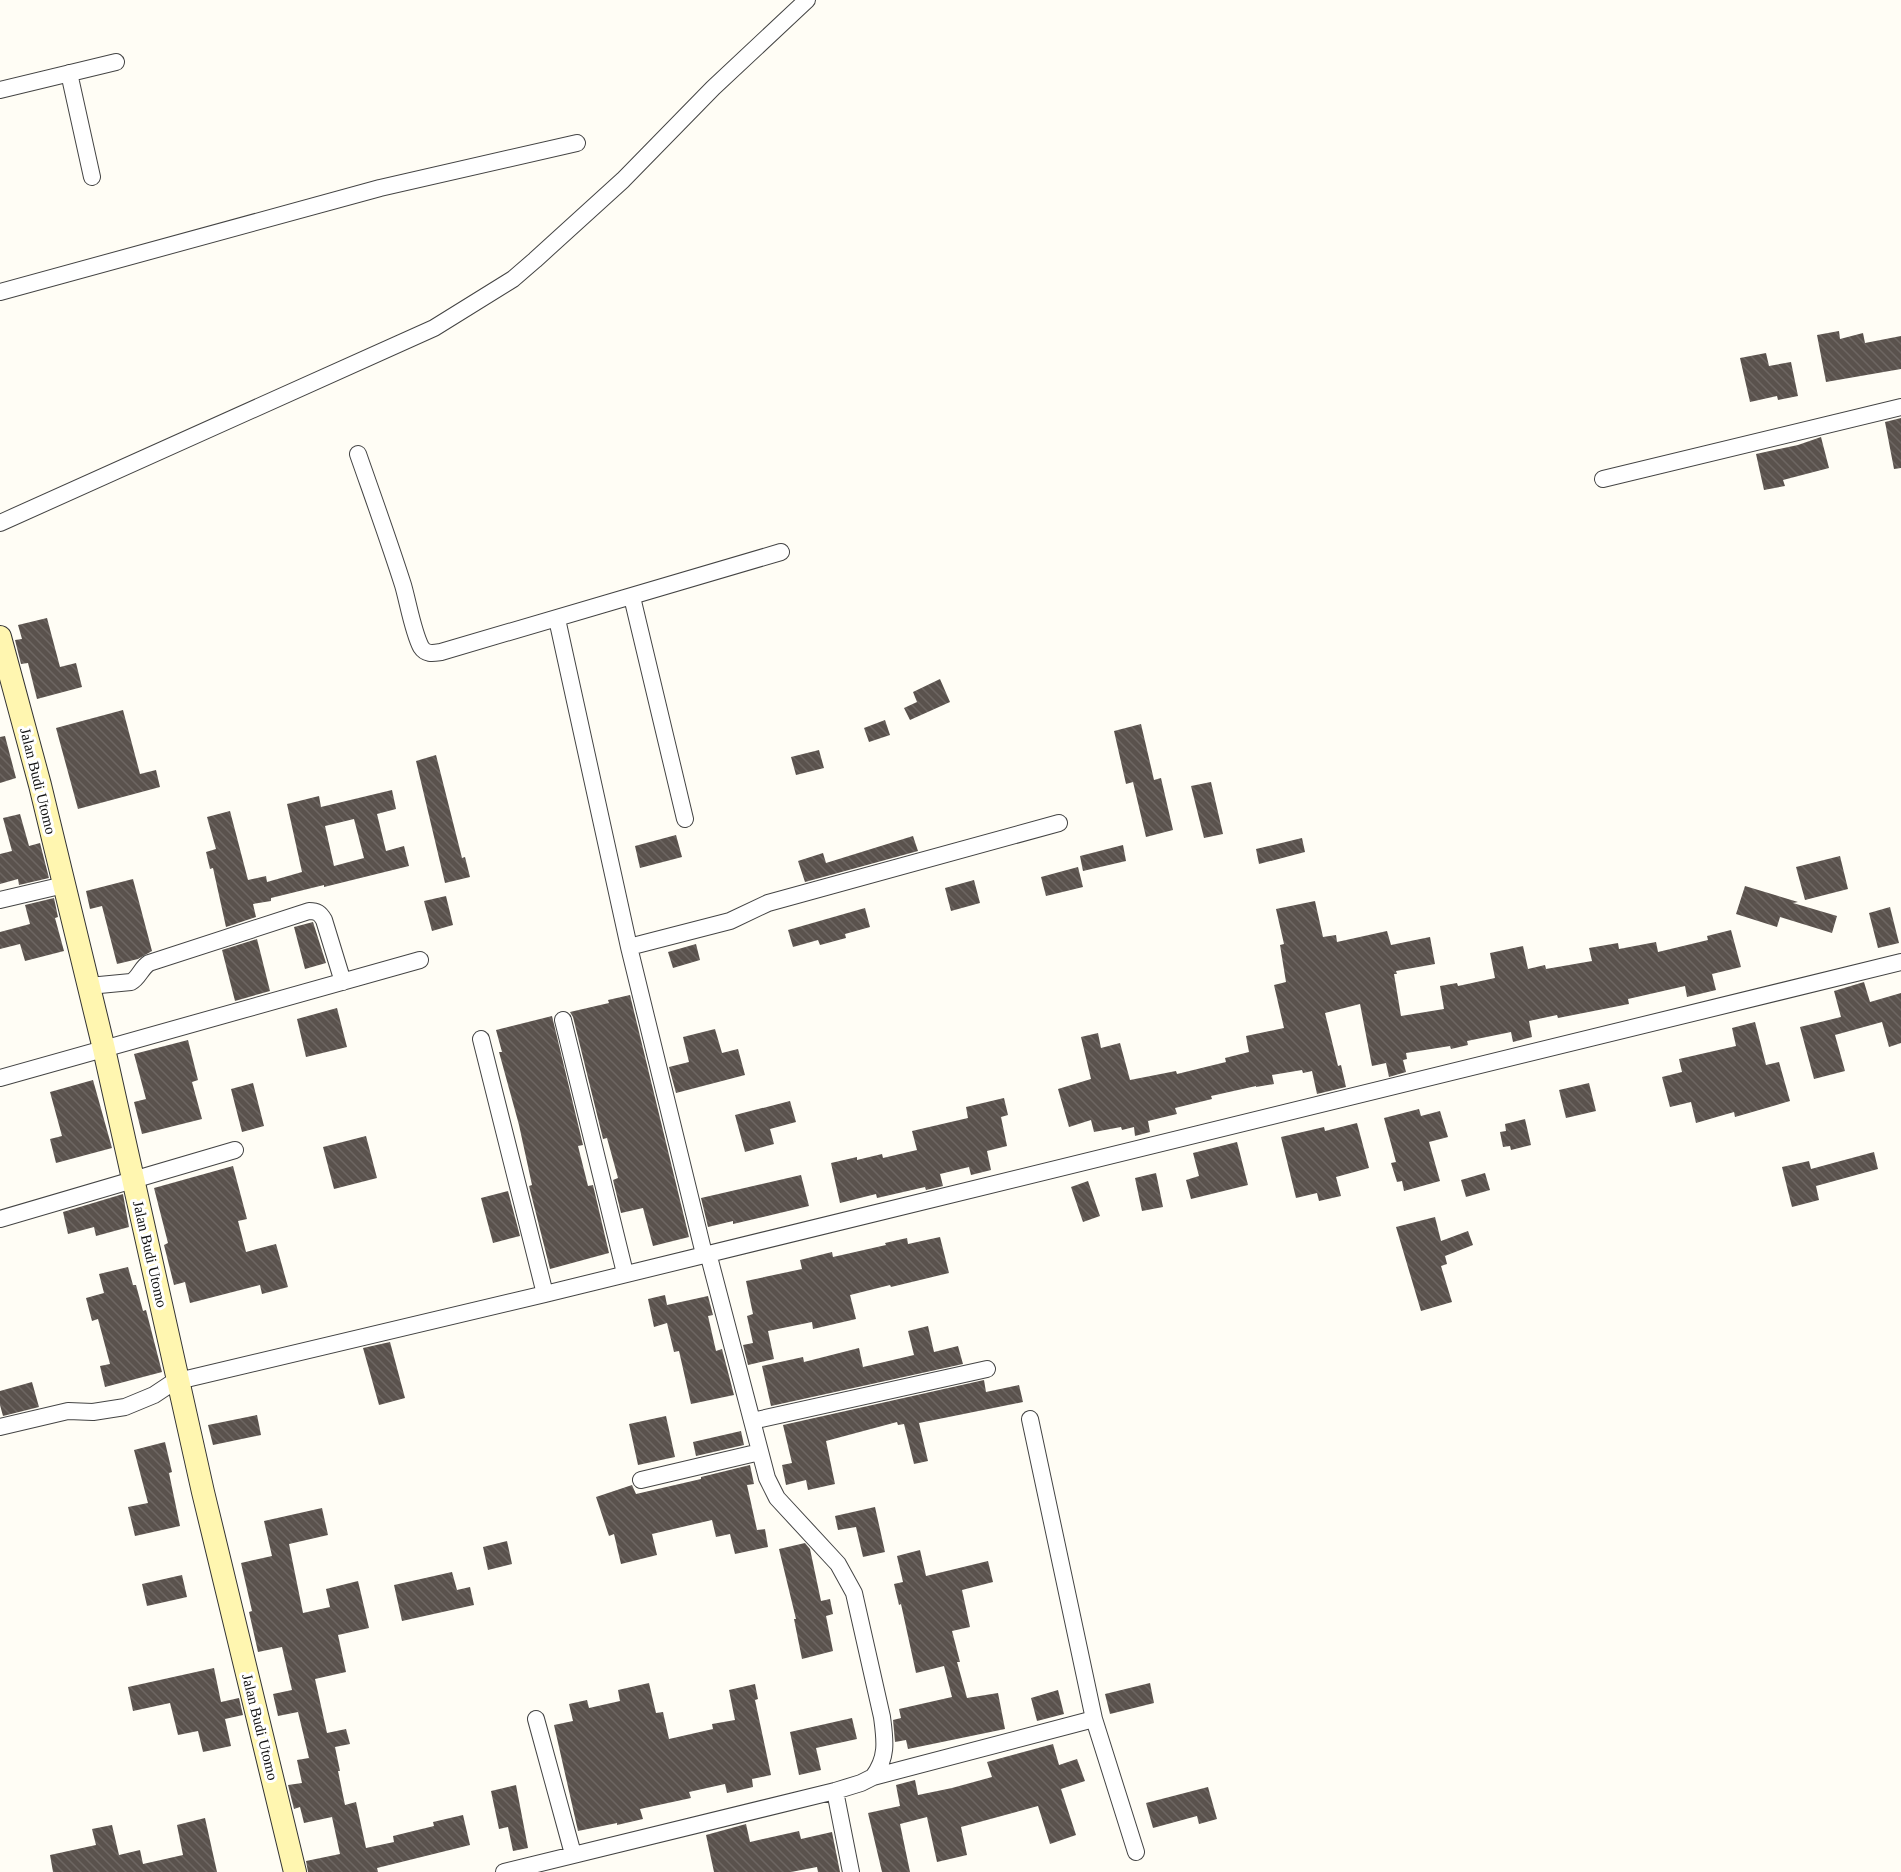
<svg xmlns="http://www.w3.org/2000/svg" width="1901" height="1872" font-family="Georgia,serif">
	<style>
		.building { fill: url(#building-back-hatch); fill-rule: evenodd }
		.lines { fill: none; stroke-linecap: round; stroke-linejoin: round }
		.street-casing { stroke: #444; stroke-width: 18 }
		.secondary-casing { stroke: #333; stroke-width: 24 }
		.street { stroke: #fff; stroke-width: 16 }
		.secondary { stroke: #fff6b0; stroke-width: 22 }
		.labels { text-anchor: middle; stroke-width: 6; stroke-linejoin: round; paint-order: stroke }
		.street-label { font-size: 15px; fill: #111; stroke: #fff }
	</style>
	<defs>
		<pattern id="building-back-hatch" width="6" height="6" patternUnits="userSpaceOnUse" patternTransform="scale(1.5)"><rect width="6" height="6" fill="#5a524d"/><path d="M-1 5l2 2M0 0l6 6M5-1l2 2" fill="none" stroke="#6d6662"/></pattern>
	</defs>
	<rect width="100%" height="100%" fill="#fffdf5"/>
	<path class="building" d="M1839 331 1840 339 1863 333 1865 343 1901 336V369L1826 382 1817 335Z
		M1766 353 1769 366 1791 362 1798 396 1778 400 1777 396 1750 402 1740 358Z
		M1901 418V468L1894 469 1885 422Z
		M1821 437 1829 468 1783 480 1785 486 1764 490 1756 454 1798 445Z
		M47 618 60 667 76 663 82 687 37 699 28 663 21 664 15 640 22 639 18 625Z
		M940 679 950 702 910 720 904 708 917 702 913 692Z
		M123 710 140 774 156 770 160 787 78 809 56 728Z
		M885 720 890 735 869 742 864 728Z
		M1141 724 1154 780 1161 778 1173 830 1146 837 1133 782 1126 784 1114 731Z
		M5 736 16 778 0 783V737Z
		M819 750 824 768 796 775 791 757Z
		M436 755 462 858 465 857 470 877 445 883 416 761Z
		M1211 782 1223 834 1204 838 1191 786Z
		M392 790 396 809 377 814 386 851 404 846 409 866 324 887V885L271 898V901L253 904 256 917 226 927 213 868 210 869 206 852 216 849 207 817 230 811 248 880 266 876 267 882 302 872 287 804 319 796 321 807ZM354 819 364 858 334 866 325 826Z
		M20 814 29 846 40 843 49 878 19 885 18 879 0 884V854L12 851 3 818Z
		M676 835 682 857 640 868 635 846Z
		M913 836 918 851 805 882 798 861 823 853 826 863Z
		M1302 838 1305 852 1259 864 1256 849Z
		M1123 845 1126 861 1083 871 1080 856Z
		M1840 856 1848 889 1805 900 1796 867Z
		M1078 867 1083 887 1046 896 1041 877Z
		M133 879 152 951 138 959 117 964 102 906 90 909 86 891Z
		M974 880 980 903 951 911 945 888Z
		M1745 886 1798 902 1793 903 1837 916 1832 933 1780 917 1777 927 1736 914Z
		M446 896 453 925 432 931 424 901Z
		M54 898 58 917 55 918 64 951 25 961 20 944 0 949V932L30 924 25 905Z
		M1315 901 1323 937 1336 935 1337 942 1387 931 1391 945 1430 937 1435 964 1396 971 1397 974H1394L1401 1016 1444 1009 1440 986 1457 983 1458 986 1495 978 1490 953 1523 946 1528 969 1545 965 1546 969 1592 961 1589 948 1618 943 1619 949 1656 942 1658 952 1708 940 1707 936 1731 930 1741 967 1712 974 1716 990 1687 997 1685 986 1628 999 1629 1004 1558 1018 1557 1015 1529 1021 1532 1037 1513 1042 1511 1032 1467 1041 1468 1045 1451 1049 1450 1046 1406 1053 1407 1059 1403 1060 1406 1072 1389 1077 1386 1063 1372 1066 1360 1004 1325 1013 1338 1066 1341 1065 1346 1087 1317 1094 1312 1071 1303 1073 1302 1070 1272 1075 1274 1084 1256 1087V1086L1211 1096 1212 1099 1175 1108 1177 1114 1148 1121 1150 1132 1135 1136 1134 1127 1122 1130 1121 1127 1094 1132 1091 1120 1069 1127 1058 1089 1091 1079 1081 1037 1098 1033 1101 1048 1120 1043 1130 1080 1176 1071 1177 1074 1226 1062 1225 1058 1249 1052 1246 1036 1284 1028 1274 985 1286 982 1280 945 1284 944 1276 909Z
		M1890 907 1899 943 1878 948 1869 913Z
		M865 908 870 927 845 934 846 938 820 945 818 940 793 947 788 930Z
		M313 922 326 963 305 969 294 927Z
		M257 939 270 991 235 1001 222 950Z
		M696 944 700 960 673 968 668 952Z
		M1864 982 1870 1002 1901 993V1043L1889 1047 1882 1022 1835 1035 1845 1071 1814 1079 1800 1027 1841 1017 1834 991Z
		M630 995 689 1237 653 1246 643 1208 621 1213 613 1180 618 1178 607 1138 603 1139 573 1017 570 1012 609 1003 608 1000Z
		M337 1008 347 1047 306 1057 297 1019Z
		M552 1016 583 1145 578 1146 588 1186 593 1185 609 1253 550 1269 529 1186 532 1185 519 1125 499 1052H502L496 1030Z
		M1755 1022 1766 1065 1779 1062 1790 1101 1735 1117 1734 1112 1696 1123 1691 1102 1670 1107 1662 1077 1682 1072 1679 1059 1736 1046 1732 1028Z
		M715 1029 722 1053 738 1049 745 1075 676 1093 669 1067 689 1062 683 1037Z
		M188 1040 198 1080 192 1082 202 1119 142 1134 134 1102 146 1099 134 1054Z
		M93 1080 112 1148 56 1163 50 1139 62 1136 50 1092Z
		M253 1083 264 1126 242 1132 231 1089Z
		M1589 1083 1596 1111 1566 1118 1559 1090Z
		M1004 1098 1008 1115 1001 1117 1007 1146 987 1151 991 1170 971 1175 969 1167 940 1174 943 1186 926 1190 925 1187 877 1198 876 1194 840 1203 831 1163 857 1157V1160L882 1154 883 1158 917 1150 912 1131 968 1118 966 1107Z
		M790 1101 796 1122 770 1129 774 1144 745 1152 735 1115Z
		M1419 1109 1421 1116 1440 1111 1448 1137 1429 1142 1440 1181 1404 1191 1402 1181 1397 1182 1391 1163 1396 1162 1384 1118Z
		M1525 1119 1531 1145 1511 1150 1510 1146 1503 1147 1500 1132 1506 1131 1505 1124Z
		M1357 1123 1369 1168 1336 1177 1341 1196 1319 1201 1317 1193 1296 1198 1281 1137 1324 1127 1325 1131Z
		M366 1136 377 1178 334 1189 323 1147Z
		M1237 1142 1248 1185 1191 1199 1186 1180 1199 1176 1193 1153Z
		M1874 1152 1878 1169 1816 1186 1819 1200 1792 1207 1782 1167 1809 1161 1811 1169Z
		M233 1166 247 1219 238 1221 246 1252 276 1244 288 1287 262 1294 260 1285 190 1303 185 1282 174 1285 164 1245 168 1243 154 1188Z
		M1156 1173 1163 1207 1142 1211 1135 1178Z
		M1485 1173 1490 1190 1466 1197 1461 1180Z
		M801 1175 809 1206 733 1224V1221L708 1227 701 1198Z
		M1088 1181 1100 1216 1083 1222 1071 1187Z
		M508 1191 520 1236 493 1243 481 1198Z
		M123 1194 129 1227 96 1236 94 1227 68 1234 63 1212Z
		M1435 1217 1441 1241 1468 1231 1473 1245 1445 1256 1447 1264 1441 1266 1452 1302 1421 1311 1396 1227Z
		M940 1237 949 1273 891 1287 890 1285 850 1295 856 1319 813 1329 812 1322 768 1331 774 1359 748 1365 743 1345 753 1343 747 1316 753 1314 746 1281 802 1269 800 1260 832 1252 833 1257 886 1245 885 1243 907 1238 908 1244Z
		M128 1267 133 1285H136L143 1311 146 1310 162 1372 105 1387 100 1366 110 1364 98 1319 92 1321 86 1298 104 1293 99 1274Z
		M665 1295 667 1305 708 1296 713 1315 708 1316 716 1351 722 1349 734 1395 691 1404 679 1351 674 1352 667 1323 654 1327 648 1299Z
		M928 1326 934 1352 958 1346 963 1364 771 1406 762 1366 803 1357 804 1362 859 1348 863 1367 914 1355 908 1331Z
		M390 1342 405 1398 379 1405 363 1348Z
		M984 1380 986 1392 1019 1385 1023 1402 919 1423 928 1461 914 1464 904 1424 898 1425 897 1422 826 1441 835 1484 808 1490 806 1480 786 1485 782 1465 792 1463 783 1425Z
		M32 1382 39 1407 3 1416 0 1405V1391Z
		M257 1415 261 1435 213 1445 208 1425Z
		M666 1416 675 1457 638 1465 629 1424Z
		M741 1431 744 1445 696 1456 693 1442Z
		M165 1442 172 1472 169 1473 180 1526 135 1536 128 1507 148 1503 134 1450Z
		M750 1465 754 1484 747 1485 757 1530 765 1529 768 1547 735 1554 730 1534 716 1537 712 1520 652 1534 657 1555 621 1564 614 1534 609 1536 596 1497 632 1485 636 1494 701 1479V1477Z
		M875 1507 885 1552 863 1557 856 1527 838 1530 835 1516Z
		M322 1508 328 1535 289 1544 303 1613 330 1607 326 1589 358 1581 369 1628 338 1635 346 1672 315 1679 327 1733 346 1729 350 1744 335 1747 340 1771H338L345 1805 356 1802 366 1848 394 1842 393 1836 434 1826 433 1822 463 1815 470 1845 377 1868 378 1872H308L306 1861 340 1854 332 1817 304 1823 300 1807 294 1809 288 1785 302 1783 297 1760 309 1758 298 1712 278 1716 273 1694 292 1690 282 1647 258 1652 249 1612 252 1611 241 1563 272 1556 264 1521Z
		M507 1541 512 1564 488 1570 483 1547Z
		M805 1543 810 1549 821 1601 830 1599 833 1614 826 1616 833 1651 802 1659 794 1619H796L779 1549Z
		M920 1550 926 1576 988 1561 993 1582 962 1590 970 1627 952 1631 960 1662H957L967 1698 998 1693 1005 1729 908 1749 906 1740 895 1742 893 1720 901 1718 899 1709 952 1697 944 1666 916 1673 901 1604 899 1605 894 1584 903 1582 897 1556Z
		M452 1572 457 1590 470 1587 474 1605 402 1621 394 1585Z
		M182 1575 187 1597 147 1606 142 1584Z
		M214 1668 221 1702 239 1698 243 1715 225 1719 231 1746 203 1752 198 1731 178 1735 170 1703 133 1711 128 1687Z
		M649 1683 656 1713 663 1712 669 1739 713 1729 712 1724 735 1720 729 1690 755 1684 758 1699 755 1700 771 1775 752 1779 753 1787 727 1793 725 1784 689 1792 691 1798 640 1809 643 1819 617 1825V1823L578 1831 554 1725 573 1721 569 1704 587 1700 589 1708 620 1701 618 1690Z
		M1150 1683 1154 1703 1110 1714 1105 1694Z
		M1058 1690 1064 1714 1037 1721 1031 1698Z
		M852 1718 857 1739 816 1748 821 1770 799 1775 790 1732Z
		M1053 1744 1059 1765 1077 1759 1085 1781 1061 1789 1076 1835 1050 1844 1038 1806 961 1827 967 1855 937 1862 927 1817 900 1824 910 1872H882L868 1813 900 1806 896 1785 915 1780 918 1795 952 1788 992 1777 987 1762Z
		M516 1785 528 1848 513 1851 508 1827 499 1829 491 1791Z
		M1208 1787 1217 1819 1199 1824 1197 1816 1153 1828 1146 1803Z
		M205 1818 217 1872H53L50 1855 96 1845 92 1829 112 1825 119 1855 140 1850 143 1864 183 1855 177 1825Z
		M746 1824 750 1842 799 1831 801 1839 832 1832 840 1872H818L817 1867 791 1872H714L706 1835Z"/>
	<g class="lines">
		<g class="street-casing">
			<path id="street" d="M69 73 92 177
				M0 90 116 62
				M0 292 380 188 577 143
				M358 454C373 497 389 541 403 585 408 602 413 632 421 647 426 655 434 653 441 652L781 552
				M1603 479 1901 407
				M0 523 434 328 513 279 535 260 623 180 713 88 807 0
				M632 597 685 819
				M557 619 629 947 704 1254
				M0 900 64 885
				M629 947 730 921 768 903 1059 823
				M89 986 131 982C139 978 141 968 149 963L309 911C317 911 320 913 324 920L343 982
				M563 1020 625 1273
				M481 1039 545 1294
				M0 1078 420 960
				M0 1219 235 1150
				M708 1253 767 1478 777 1498 838 1564 854 1593 882 1717C885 1740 888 1757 873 1777
				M178 1381 545 1294 1901 962
				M1030 1419 1094 1719 1136 1852
				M752 1421 987 1369
				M0 1427 68 1411 93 1412 125 1407 154 1395 178 1379
				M641 1480 760 1452
				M536 1719 573 1854
				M835 1791 851 1872
				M504 1872 835 1791 861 1783 873 1777 1094 1719"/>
		</g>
		<g class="secondary-casing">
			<path id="secondary" d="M0 637 40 785 104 1049 203 1492 295 1872"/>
		</g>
		<use href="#street" class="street"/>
		<use href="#secondary" class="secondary"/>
	</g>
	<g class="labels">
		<g class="street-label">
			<text transform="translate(38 781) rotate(76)" y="5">Jalan Budi Utomo</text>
			<text transform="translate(150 1254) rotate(77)" y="5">Jalan Budi Utomo</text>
			<text transform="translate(260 1727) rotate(76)" y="5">Jalan Budi Utomo</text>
		</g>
	</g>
</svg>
